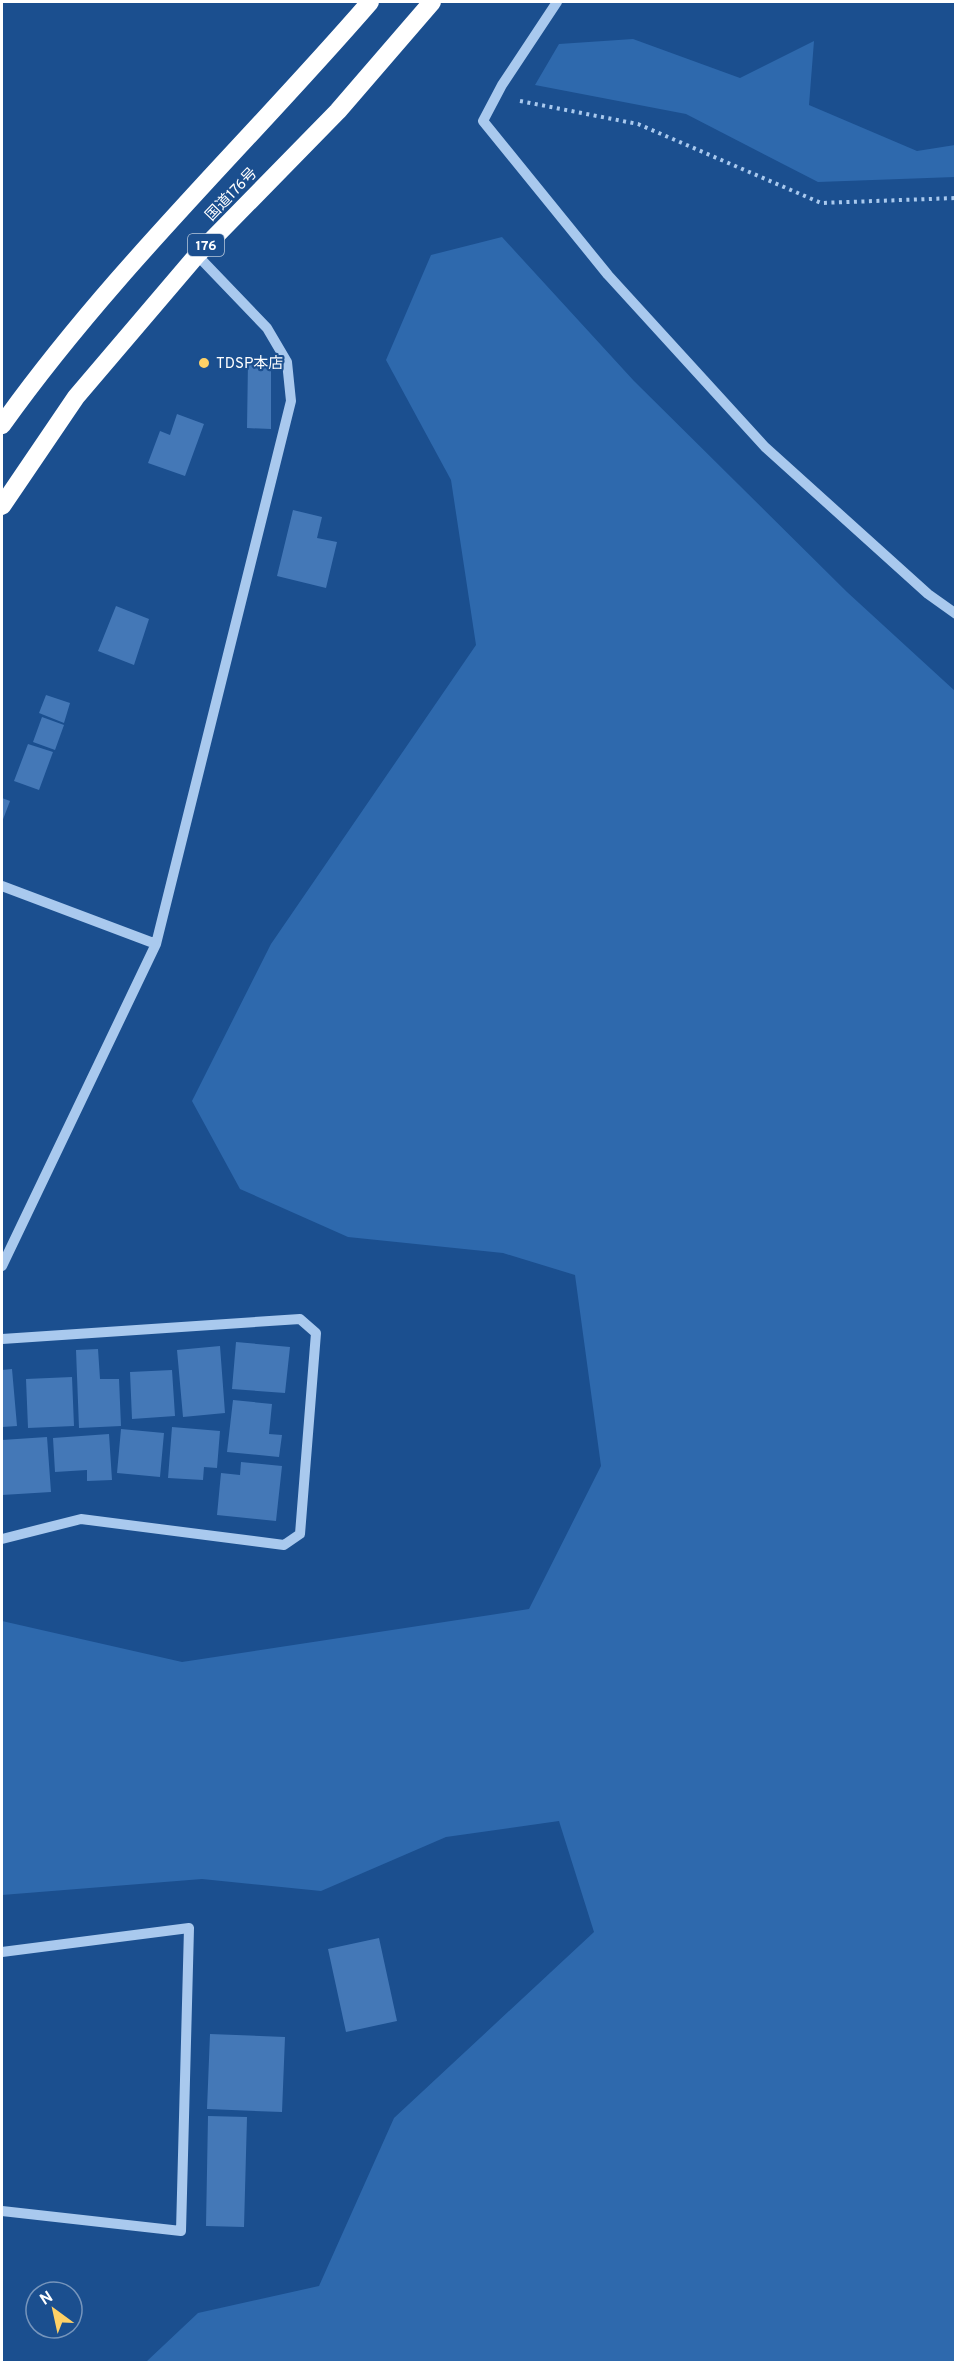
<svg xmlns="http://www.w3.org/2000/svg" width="957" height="2364" font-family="Overpass,'Noto Sans JP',sans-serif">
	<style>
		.green { fill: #2e69ad }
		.building { fill: #4478b7 }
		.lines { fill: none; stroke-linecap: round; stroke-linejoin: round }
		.path { stroke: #a9c9ee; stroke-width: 4; stroke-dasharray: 3 4.5; stroke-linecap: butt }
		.minor { stroke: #a9c9ee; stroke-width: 10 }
		.highway { stroke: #fff; stroke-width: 18 }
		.poi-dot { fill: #ffd166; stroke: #1b4f8f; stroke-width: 2 }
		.labels { text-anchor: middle; stroke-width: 4.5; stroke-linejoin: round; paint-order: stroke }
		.shield { fill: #1b4f8f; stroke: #bbcadd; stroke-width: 1.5 }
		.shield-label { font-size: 14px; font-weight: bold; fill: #fff }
		.street-label { font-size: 15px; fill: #fff; stroke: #1b4f8f }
		.poi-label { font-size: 15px; fill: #fff; stroke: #1b4f8f; text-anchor: start }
	</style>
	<rect width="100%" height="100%" fill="#1b4f8f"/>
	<path class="green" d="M633 39 740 78 814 41 809 105 917 151 955 145V177L818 182 686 114 535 85 559 44Z
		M502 237 634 381 847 592 955 691V2362H146L198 2313 319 2286 394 2118 594 1932 559 1821 446 1837 321 1891 202 1879 2 1895V1621L182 1662 529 1609 601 1466 575 1275 503 1253 348 1237 240 1189 192 1101 271 944 476 645 451 480 386 360 431 255Z"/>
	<path class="building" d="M248 361H271V429L247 428Z
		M177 414 204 424 185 476 148 463 160 431 170 435Z
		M293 510 322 517 317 538 337 542 326 588 277 576Z
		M116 606 149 619 134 665 98 651Z
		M46 695 70 703 64 723 39 713Z
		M42 717 64 725 55 750 33 742Z
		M28 744 53 752 39 790 14 781Z
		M2 798 10 801 2 822Z
		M236 1342 290 1347 285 1393 232 1389Z
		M220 1346 225 1413 183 1417 177 1350Z
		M98 1349 100 1379H119L121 1426 79 1428 76 1350Z
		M12 1369 17 1426 2 1427V1370Z
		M172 1370 175 1416 132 1419 130 1372Z
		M72 1377 74 1426 28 1428 26 1379Z
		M233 1400 272 1404 269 1434 282 1435 279 1457 227 1452Z
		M172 1427 220 1431 217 1468 204 1467 203 1480 168 1478Z
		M121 1429 164 1433 160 1477 117 1473Z
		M109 1434 112 1480 87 1481V1470L55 1472 53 1438Z
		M47 1437 51 1492 2 1495V1440Z
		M241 1462 282 1466 276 1521 217 1515 221 1473 240 1475Z
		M379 1938 397 2021 346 2032 328 1949Z
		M210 2034 285 2037 282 2112 207 2109Z
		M208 2116 247 2117 244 2227 206 2226Z"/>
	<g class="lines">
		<path class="path" d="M520 101 638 124 821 203 956 198"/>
		<path class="minor" d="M557 2 502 85 483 121 608 275 765 447 928 594 956 614
			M2 886 156 944
			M2 1266 156 944 291 401 287 362 267 328 197 255
			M2 1339 300 1319 316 1333 300 1534 284 1545 81 1519 2 1539
			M2 1952 189 1928 181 2231 2 2211"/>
		<path class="highway" d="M2 425C111 272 248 143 370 2
			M2 506 76 397 197 255 338 111 432 2"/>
	</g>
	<circle class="poi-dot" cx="204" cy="363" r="6"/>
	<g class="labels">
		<rect class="shield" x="188" y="234" width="36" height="22" rx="4.5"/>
		<g class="shield-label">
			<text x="206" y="250">176</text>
		</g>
		<g class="street-label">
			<text transform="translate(231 194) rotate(-46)" y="5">国道176号</text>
		</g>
		<g class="poi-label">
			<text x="216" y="368">TDSP本店</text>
		</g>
	</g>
	<rect width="957" height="2364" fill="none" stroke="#ffffff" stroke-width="6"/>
	<g transform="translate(54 2310) rotate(327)"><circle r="28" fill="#1b4f8f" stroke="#7695bc" stroke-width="1.5"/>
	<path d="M0-4.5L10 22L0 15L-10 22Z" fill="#ffd166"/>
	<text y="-9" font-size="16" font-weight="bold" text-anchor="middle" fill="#ffffff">N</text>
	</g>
</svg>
